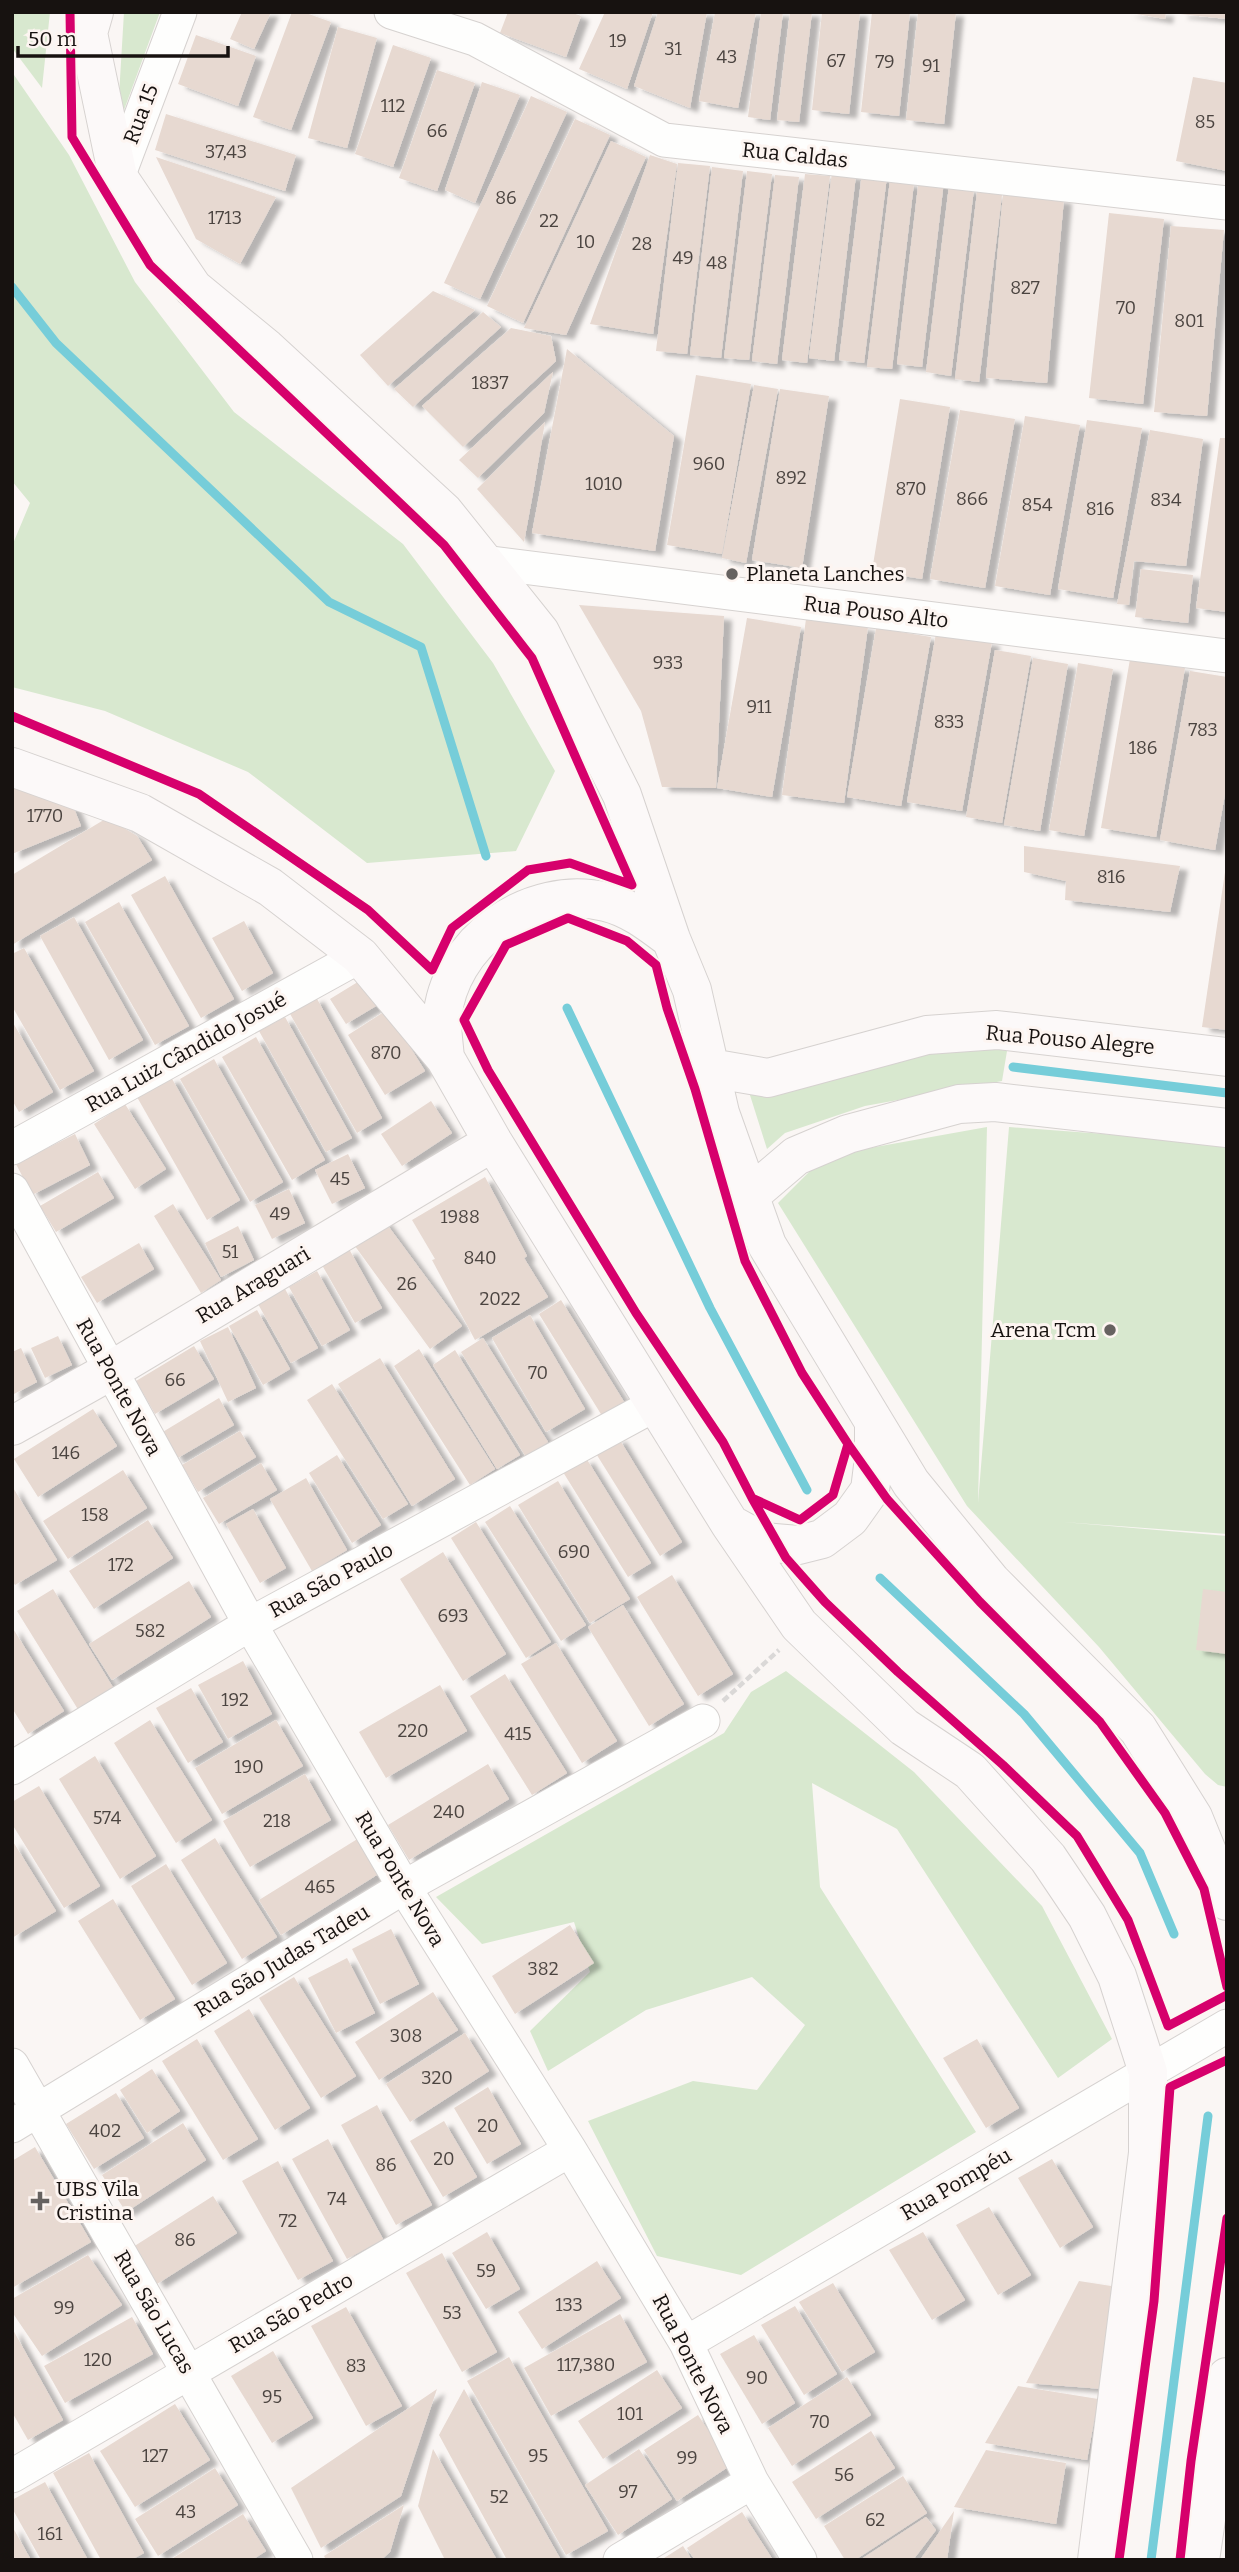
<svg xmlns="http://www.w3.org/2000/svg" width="1239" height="2572" font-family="Bitter,serif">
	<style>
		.green { fill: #d8e8cf }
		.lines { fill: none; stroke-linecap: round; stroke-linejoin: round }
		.stream { stroke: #76cdd9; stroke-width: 9 }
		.building { fill: #e7d9d1; filter: url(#shadow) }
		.street-casing { stroke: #d6d2d0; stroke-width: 35 }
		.secondary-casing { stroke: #d6d2d0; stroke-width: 40 }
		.path { stroke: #dad8d7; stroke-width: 4.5; stroke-dasharray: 7 3.5; stroke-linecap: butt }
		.street { stroke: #fefefd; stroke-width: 33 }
		.secondary { stroke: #fcf9f9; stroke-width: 38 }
		.cycleway-casing { stroke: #fdf5f1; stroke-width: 13 }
		.cycleway { stroke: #d6006c; stroke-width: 9 }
		.poi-dot { fill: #666260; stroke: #fdf5f1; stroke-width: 2.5 }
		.labels { text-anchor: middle; stroke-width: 6; stroke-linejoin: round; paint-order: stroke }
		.number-label { font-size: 18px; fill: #4b4440 }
		.street-label { font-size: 21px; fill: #171210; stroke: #fdf5f1 }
		.poi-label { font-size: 21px; fill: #171210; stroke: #fdf5f1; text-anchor: start }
	</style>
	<defs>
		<filter id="shadow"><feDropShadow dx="8" dy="4.5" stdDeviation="2" flood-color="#0004"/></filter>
	</defs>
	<rect width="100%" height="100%" fill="#faf6f4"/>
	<path class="green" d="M12 12H50L42 88 12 48Z
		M124 12H160L117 129Z
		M12 72 69 155 135 282 234 412 403 544 493 663 555 771 516 851 367 863 248 772 105 711 12 687V546L30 503 12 481Z
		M1009 1039 1002 1081 865 1106 785 1133 767 1149 749 1092 934 1046Z
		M987 1127 978 1503 1009 1127 1227 1143V1534L1063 1522 1227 1536V1787L1218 1785 1205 1774 1099 1647 967 1506 778 1203 825 1156Z
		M786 1671 914 1772 1042 1906 1112 2039 1058 2078 897 1829 812 1783 820 1887 976 2132 741 2275 657 2256 588 2121 693 2081 757 2090 805 2025 752 1977 646 2010 548 2071 530 2031 590 1972 574 1922 482 1944 436 1897 724 1733 751 1692Z"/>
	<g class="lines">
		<path class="stream" d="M12 287 56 343 329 602 421 647 486 856
			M567 1008 710 1308 807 1490
			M1013 1067 1227 1093
			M880 1578 1024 1714 1140 1853 1174 1934
			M1151 2560 1208 2116"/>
	</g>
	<path class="building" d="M242 12H271L254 49 230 39Z
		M292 12H303L331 22 291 130 253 117Z
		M508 12H570L581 16 566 57 500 33Z
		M605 12H653L627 89 579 69Z
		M658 12H707L690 108 634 86Z
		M715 12H756L738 108 699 101Z
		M761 12H783L770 120 748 117Z
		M790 12H812L799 122 777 120Z
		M822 12H860L849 114 812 110Z
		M872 12H910L899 116 861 112Z
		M918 12H956L944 124 906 120Z
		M1125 12H1166L1165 19Z
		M1180 12H1227V19L1180 14Z
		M338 27 377 38 347 148 308 138Z
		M196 35 256 56 238 106 178 84Z
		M393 45 431 58 393 167 355 154Z
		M437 70 475 83 437 191 399 178Z
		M1193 77 1227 83V171L1176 161Z
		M482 82 520 95 475 203 445 190Z
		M531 96 567 112 480 299 444 283Z
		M166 114 296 155 285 191 155 150Z
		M575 119 610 135 523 323 487 306Z
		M611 141 646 157 566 335 524 328Z
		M650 155 677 164 653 334 590 324Z
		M156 157 276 197 240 264 196 239Z
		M678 163 710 166 687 354 656 351Z
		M712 167 743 171 721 358 690 355Z
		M747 171 772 174 749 360 724 358Z
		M832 172 856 175 834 361 809 358Z
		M862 173 887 176 864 363 839 360Z
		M805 174 830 176 807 363 782 360Z
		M775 175 799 177 777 364 752 361Z
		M919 178 944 181 922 367 897 364Z
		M890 180 914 183 892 369 867 367Z
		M949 186 974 189 951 376 926 372Z
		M977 192 1002 195 979 382 955 379Z
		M1003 194 1064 199 1047 383 986 378Z
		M1109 213 1164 219 1143 404 1089 398Z
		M1171 226 1224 230 1207 416 1154 412Z
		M433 291 475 310 388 386 360 355Z
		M483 312 501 327 413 407 394 389Z
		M511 328 551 336 556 361 463 447 422 406Z
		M567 349 674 436 655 551 532 533Z
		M553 372 544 413 478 478 459 460Z
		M696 375 751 384 722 554 667 545Z
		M754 385 778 389 746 563 722 558Z
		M780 389 829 396 802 568 752 560Z
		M900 399 950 407 922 579 872 571Z
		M960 410 1015 419 985 588 930 579Z
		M1025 416 1080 425 1050 595 995 586Z
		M1087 420 1142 428 1113 598 1058 589Z
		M545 422 533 493 524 542 477 489Z
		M1150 430 1203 439 1186 566 1134 561 1129 605 1117 604Z
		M1220 438H1227V612L1196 608Z
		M1141 569 1193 575 1188 623 1135 617Z
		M579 605 724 616 716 788 662 787 641 711Z
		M747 618 801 627 772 797 717 788Z
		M806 619 868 627 844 803 782 795Z
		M876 628 931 637 901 806 847 797Z
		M936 633 992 642 962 811 907 802Z
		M995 650 1031 656 1002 823 966 817Z
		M1033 658 1068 664 1040 831 1004 825Z
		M1130 659 1185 668 1156 837 1101 828Z
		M1078 663 1113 669 1084 836 1049 830Z
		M1190 671 1227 677V783L1215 850 1160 840Z
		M12 788 73 806 81 826 12 854Z
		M107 818 137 836 152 860 12 945V875Z
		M1024 846 1180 866 1170 912 1065 900 1066 881 1024 872Z
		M1225 872H1227V1030L1202 1027Z
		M165 876 234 999 201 1018 131 895Z
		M119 902 189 1026 155 1045 85 922Z
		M74 917 143 1040 109 1060 40 936Z
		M244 921 273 973 242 991 212 938Z
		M24 948 94 1071 60 1090 12 1006V954Z
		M361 980 376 1006 346 1024 330 999Z
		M316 997 382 1118 357 1133 289 1012Z
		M387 1010 425 1071 385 1095 348 1035Z
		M285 1017 352 1138 326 1152 259 1031Z
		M12 1021 53 1092 19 1112 12 1100Z
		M256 1037 325 1160 292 1180 222 1057Z
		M214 1059 283 1182 250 1202 180 1079Z
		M171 1077 240 1200 207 1220 137 1097Z
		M431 1101 452 1133 402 1166 381 1134Z
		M125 1104 166 1169 135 1189 94 1124Z
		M75 1134 90 1165 32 1195 16 1164Z
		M348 1154 365 1188 332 1204 315 1170Z
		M98 1172 114 1198 56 1232 40 1206Z
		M485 1177 527 1256 524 1258 548 1297 475 1340 432 1260 435 1259 412 1220Z
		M289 1189 305 1223 272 1239 255 1205Z
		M173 1204 221 1280 201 1293 154 1216Z
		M383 1219 462 1326 430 1349 352 1242Z
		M238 1226 254 1260 221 1277 205 1243Z
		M139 1243 154 1269 97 1303 81 1277Z
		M349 1249 382 1308 355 1323 322 1265Z
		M317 1271 350 1330 322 1346 289 1287Z
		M285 1289 318 1348 291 1363 258 1304Z
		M561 1300 626 1405 604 1419 539 1314Z
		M257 1310 290 1369 263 1385 229 1326Z
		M530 1315 585 1409 546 1432 492 1338Z
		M228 1327 256 1388 228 1402 200 1341Z
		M58 1336 72 1365 45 1378 31 1348Z
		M483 1338 548 1442 526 1457 461 1352Z
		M194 1346 214 1379 155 1414 136 1381Z
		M21 1348 37 1382 12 1395V1352Z
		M419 1349 495 1469 470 1485 394 1366Z
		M455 1350 520 1455 497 1469 433 1365Z
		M380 1358 455 1479 412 1506 338 1384Z
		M332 1384 408 1504 383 1519 307 1400Z
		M219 1398 234 1425 176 1459 161 1433Z
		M93 1409 117 1446 38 1497 14 1459Z
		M240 1431 256 1457 198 1492 182 1465Z
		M618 1437 682 1542 660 1556 595 1452Z
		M337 1455 381 1525 352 1543 309 1473Z
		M586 1458 651 1563 628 1577 563 1472Z
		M261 1463 277 1490 219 1524 203 1498Z
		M123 1470 147 1508 68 1559 43 1521Z
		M306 1478 347 1550 312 1571 270 1499Z
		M558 1481 630 1599 590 1623 518 1505Z
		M12 1486 57 1560 15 1585 12 1580Z
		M510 1506 586 1625 561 1641 485 1522Z
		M253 1509 286 1568 260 1583 226 1524Z
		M148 1520 173 1558 94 1609 69 1571Z
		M476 1522 551 1642 526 1658 451 1538Z
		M443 1552 506 1654 463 1681 400 1579Z
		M672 1575 733 1674 698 1696 637 1597Z
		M189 1581 211 1617 112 1680 89 1644Z
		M53 1589 114 1689 79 1711 17 1611Z
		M1203 1589 1227 1592V1654L1196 1650Z
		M623 1605 684 1704 649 1726 588 1627Z
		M12 1627 64 1711 28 1734 12 1708Z
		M556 1643 617 1741 582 1763 521 1664Z
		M243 1661 272 1714 228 1739 198 1685Z
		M505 1674 567 1773 532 1795 470 1696Z
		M440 1685 467 1731 386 1778 359 1732Z
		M191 1688 223 1742 188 1763 156 1708Z
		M150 1720 212 1820 176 1843 114 1743Z
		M276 1720 303 1766 222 1814 195 1768Z
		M95 1756 156 1856 120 1879 59 1779Z
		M488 1764 509 1799 409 1860 388 1825Z
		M305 1774 331 1820 250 1867 223 1821Z
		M39 1786 100 1886 64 1908 12 1824V1802Z
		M215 1838 277 1937 242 1959 181 1860Z
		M359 1838 380 1873 281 1935 259 1900Z
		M12 1840 56 1911 12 1938Z
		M166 1864 227 1963 192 1985 131 1886Z
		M113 1899 175 1999 140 2020 78 1921Z
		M570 1925 594 1963 515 2014 492 1976Z
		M391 1929 419 1984 380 2004 352 1949Z
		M347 1958 375 2013 336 2033 308 1978Z
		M294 1977 356 2076 321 2098 259 1998Z
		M433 1992 458 2030 379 2080 355 2042Z
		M249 2009 310 2108 275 2130 214 2031Z
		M465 2033 489 2071 410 2122 386 2084Z
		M197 2039 258 2139 223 2160 162 2061Z
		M977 2039 1019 2108 986 2128 943 2058Z
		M152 2069 180 2111 147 2133 120 2090Z
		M488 2087 521 2144 487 2164 454 2108Z
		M116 2093 144 2138 94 2169 66 2124Z
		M377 2105 432 2205 396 2225 341 2125Z
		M444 2121 477 2177 443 2197 410 2141Z
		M183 2123 206 2160 126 2212 102 2175Z
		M328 2139 383 2239 347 2259 292 2159Z
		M35 2147 91 2242 12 2288V2161Z
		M1052 2159 1093 2227 1060 2248 1018 2178Z
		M278 2161 333 2261 298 2280 242 2181Z
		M213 2196 237 2233 157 2284 133 2247Z
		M989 2207 1031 2275 998 2295 956 2225Z
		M487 2232 520 2289 486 2309 452 2253Z
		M923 2232 965 2300 932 2320 889 2250Z
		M442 2253 497 2352 462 2372 406 2273Z
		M88 2255 122 2305 42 2356 12 2312V2299Z
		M597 2261 621 2298 542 2349 518 2312Z
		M1079 2281 1111 2286 1103 2389 1026 2383Z
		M833 2283 875 2352 842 2372 799 2302Z
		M795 2306 837 2374 804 2395 761 2325Z
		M346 2307 402 2406 366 2426 311 2326Z
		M620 2314 647 2362 551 2416 524 2368Z
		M132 2317 153 2354 65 2403 44 2366Z
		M12 2328 63 2420 28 2440 12 2412Z
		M754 2335 795 2403 762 2424 720 2354Z
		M273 2351 313 2418 272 2443 231 2376Z
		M509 2357 608 2531 566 2555 467 2381Z
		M657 2370 682 2408 603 2459 578 2421Z
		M847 2377 871 2415 792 2466 768 2428Z
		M1018 2386 1098 2399 1087 2460 985 2443Z
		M437 2389 401 2496 321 2548 291 2488Z
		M464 2389 561 2560H507L439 2435Z
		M175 2404 210 2460 135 2507 100 2451Z
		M698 2415 731 2465 677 2501 644 2450Z
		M871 2431 895 2468 816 2519 792 2482Z
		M433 2449 497 2560H445L418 2506Z
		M639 2449 672 2499 618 2535 585 2485Z
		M986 2450 1066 2463 1056 2524 954 2507Z
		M89 2453 144 2553 131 2560H101L53 2473Z
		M215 2468 238 2505 158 2556 135 2519Z
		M903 2476 927 2513 855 2560H845L824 2526Z
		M45 2482 88 2560H41L12 2508V2500Z
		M404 2505 390 2552 381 2560H326L324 2556Z
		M954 2511 947 2560H920Z
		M742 2512 773 2560H695L687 2548Z
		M243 2514 266 2551 252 2560H170Z
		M926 2517 936 2530 913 2560H860Z
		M12 2526 31 2560H12Z
		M683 2546 692 2560H661Z"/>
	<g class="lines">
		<g class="street-casing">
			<path id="street" d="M391 12 475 39 664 140 1227 203
				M118 177 180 12
				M484 562 1227 656
				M12 1148 360 956
				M12 1190 250 1624 404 1887 570 2150 686 2343 752 2482 800 2560
				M12 1768 250 1624 656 1404
				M12 2065 296 2560
				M12 2126 404 1887 703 1721
				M686 2343 1227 2026
				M12 2476 570 2150
				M620 2560 752 2482"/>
		</g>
		<g class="secondary-casing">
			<path id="secondary" d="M94 12 88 33 118 177 193 288 266 348 444 512 540 632 622 795 671 939 692 990 720 1113 767 1245 911 1483 991 1581 1138 1729 1193 1817 1227 1901
				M12 767 140 813 270 887 360 956 445 1058 493 1142 730 1524 799 1625 904 1727 970 1771 1048 1858 1087 1916 1117 1976 1148 2072V2153L1097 2560
				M445 1058C444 1046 442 1033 442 1021 447 942 531 883 606 902 631 908 651 924 671 939
				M710 1068 768 1078 927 1035 997 1030 1227 1057
				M749 1196 796 1156 848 1134 959 1104 995 1102 1227 1128
				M12 1426 110 1371 493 1142
				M730 1524 763 1542 798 1545 822 1539 850 1518 870 1490 874 1458V1422
				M1200 2560 1227 2377"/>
		</g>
		<path class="path" d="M723 1701 779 1650"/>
		<use href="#street" class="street"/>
		<use href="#secondary" class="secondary"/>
		<g class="cycleway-casing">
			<path id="cycleway" d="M12 716 199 794 368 910 432 970 452 928 528 870 570 863 632 885 532 658 444 545 150 265 72 137 70 12
				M568 918 627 941 656 965 667 1008 695 1089 745 1261 802 1373 848 1444 833 1495 800 1520 752 1498 723 1442 636 1313 488 1070 464 1020 506 945Z
				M848 1444 887 1499 980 1602 1100 1722 1165 1813 1204 1889 1227 1987
				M752 1498 786 1558 825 1602 898 1672 1003 1765 1077 1836 1128 1920 1168 2026 1227 1995
				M1119 2560 1154 2301 1170 2087 1227 2060
				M1180 2560 1191 2461 1227 2218"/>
		</g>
		<use href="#cycleway" class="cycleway"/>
	</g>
	<g class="poi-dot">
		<circle cx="732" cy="574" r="7"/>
		<circle cx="1110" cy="1330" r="7"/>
		<path d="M36.5 2190.5h7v7h7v7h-7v7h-7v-7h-7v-7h7z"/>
	</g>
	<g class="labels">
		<g class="number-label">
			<text x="618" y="47">19</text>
			<text x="673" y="55">31</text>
			<text x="727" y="63">43</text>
			<text x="836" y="67">67</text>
			<text x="885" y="68">79</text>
			<text x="931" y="72">91</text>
			<text x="393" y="112">112</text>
			<text x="1205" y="128">85</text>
			<text x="437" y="137">66</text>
			<text x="226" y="158">37,43</text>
			<text x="506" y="204">86</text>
			<text x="225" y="224">1713</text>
			<text x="549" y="227">22</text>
			<text x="586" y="248">10</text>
			<text x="642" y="250">28</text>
			<text x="683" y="264">49</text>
			<text x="717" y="269">48</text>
			<text x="1025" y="294">827</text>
			<text x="1126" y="314">70</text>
			<text x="1189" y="327">801</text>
			<text x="490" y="389">1837</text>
			<text x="709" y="470">960</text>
			<text x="791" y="484">892</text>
			<text x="604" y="490">1010</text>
			<text x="911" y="495">870</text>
			<text x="972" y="505">866</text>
			<text x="1166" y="506">834</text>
			<text x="1037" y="511">854</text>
			<text x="1100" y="515">816</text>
			<text x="668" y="669">933</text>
			<text x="759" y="713">911</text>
			<text x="949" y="728">833</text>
			<text x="1203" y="736">783</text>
			<text x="1143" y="754">186</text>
			<text x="45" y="822">1770</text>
			<text x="1111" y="883">816</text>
			<text x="386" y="1059">870</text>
			<text x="340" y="1185">45</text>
			<text x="280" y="1220">49</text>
			<text x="460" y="1223">1988</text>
			<text x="230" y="1258">51</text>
			<text x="480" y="1264">840</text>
			<text x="407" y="1290">26</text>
			<text x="500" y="1305">2022</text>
			<text x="538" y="1379">70</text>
			<text x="175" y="1386">66</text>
			<text x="66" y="1459">146</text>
			<text x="95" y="1521">158</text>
			<text x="574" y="1558">690</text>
			<text x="121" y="1571">172</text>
			<text x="453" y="1622">693</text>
			<text x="150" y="1637">582</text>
			<text x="235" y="1706">192</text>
			<text x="413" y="1737">220</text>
			<text x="518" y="1740">415</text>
			<text x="249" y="1773">190</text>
			<text x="449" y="1818">240</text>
			<text x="107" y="1824">574</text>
			<text x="277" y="1827">218</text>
			<text x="320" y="1893">465</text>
			<text x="543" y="1975">382</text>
			<text x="406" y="2042">308</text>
			<text x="437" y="2084">320</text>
			<text x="488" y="2132">20</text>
			<text x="105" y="2137">402</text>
			<text x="444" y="2165">20</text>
			<text x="386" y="2171">86</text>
			<text x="337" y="2205">74</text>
			<text x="288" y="2227">72</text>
			<text x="185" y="2246">86</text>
			<text x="486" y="2277">59</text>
			<text x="569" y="2311">133</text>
			<text x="64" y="2314">99</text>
			<text x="452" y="2319">53</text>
			<text x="98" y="2366">120</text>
			<text x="586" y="2371">117,380</text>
			<text x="356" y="2372">83</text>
			<text x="757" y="2384">90</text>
			<text x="272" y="2403">95</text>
			<text x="630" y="2420">101</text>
			<text x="820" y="2428">70</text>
			<text x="155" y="2462">127</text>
			<text x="538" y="2462">95</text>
			<text x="687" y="2464">99</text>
			<text x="844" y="2481">56</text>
			<text x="628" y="2498">97</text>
			<text x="499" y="2503">52</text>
			<text x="186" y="2518">43</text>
			<text x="875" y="2526">62</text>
			<text x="50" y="2540">161</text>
		</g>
		<g class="street-label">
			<text transform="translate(141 114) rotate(-69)" y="7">Rua 15</text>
			<text transform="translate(795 155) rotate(6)" y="7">Rua Caldas</text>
			<text transform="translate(876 612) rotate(7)" y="7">Rua Pouso Alto</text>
			<text transform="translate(1070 1040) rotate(5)" y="7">Rua Pouso Alegre</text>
			<text transform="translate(186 1052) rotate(-29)" y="7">Rua Luiz Cândido Josué</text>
			<text transform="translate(253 1285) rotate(-31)" y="7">Rua Araguari</text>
			<text transform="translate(119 1387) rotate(61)" y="7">Rua Ponte Nova</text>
			<text transform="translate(331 1580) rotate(-28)" y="7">Rua São Paulo</text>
			<text transform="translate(400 1879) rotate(59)" y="7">Rua Ponte Nova</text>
			<text transform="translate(282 1961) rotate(-31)" y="7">Rua São Judas Tadeu</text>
			<text transform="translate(956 2184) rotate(-30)" y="7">Rua Pompéu</text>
			<text transform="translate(154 2312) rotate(60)" y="7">Rua São Lucas</text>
			<text transform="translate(291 2313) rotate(-30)" y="7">Rua São Pedro</text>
			<text transform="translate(693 2364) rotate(63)" y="7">Rua Ponte Nova</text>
		</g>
		<g class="poi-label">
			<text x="746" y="581">Planeta Lanches</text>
			<text x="1096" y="1337" text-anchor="end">Arena Tcm</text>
			<text x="56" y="2196">UBS Vila<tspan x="56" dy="24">Cristina</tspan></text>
		</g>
	</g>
	<rect width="1239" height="2572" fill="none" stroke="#171210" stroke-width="28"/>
	<path d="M18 46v10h210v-10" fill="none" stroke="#171210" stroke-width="3.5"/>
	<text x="28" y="46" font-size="21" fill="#171210" stroke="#fdf5f1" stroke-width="5" paint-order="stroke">50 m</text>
</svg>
